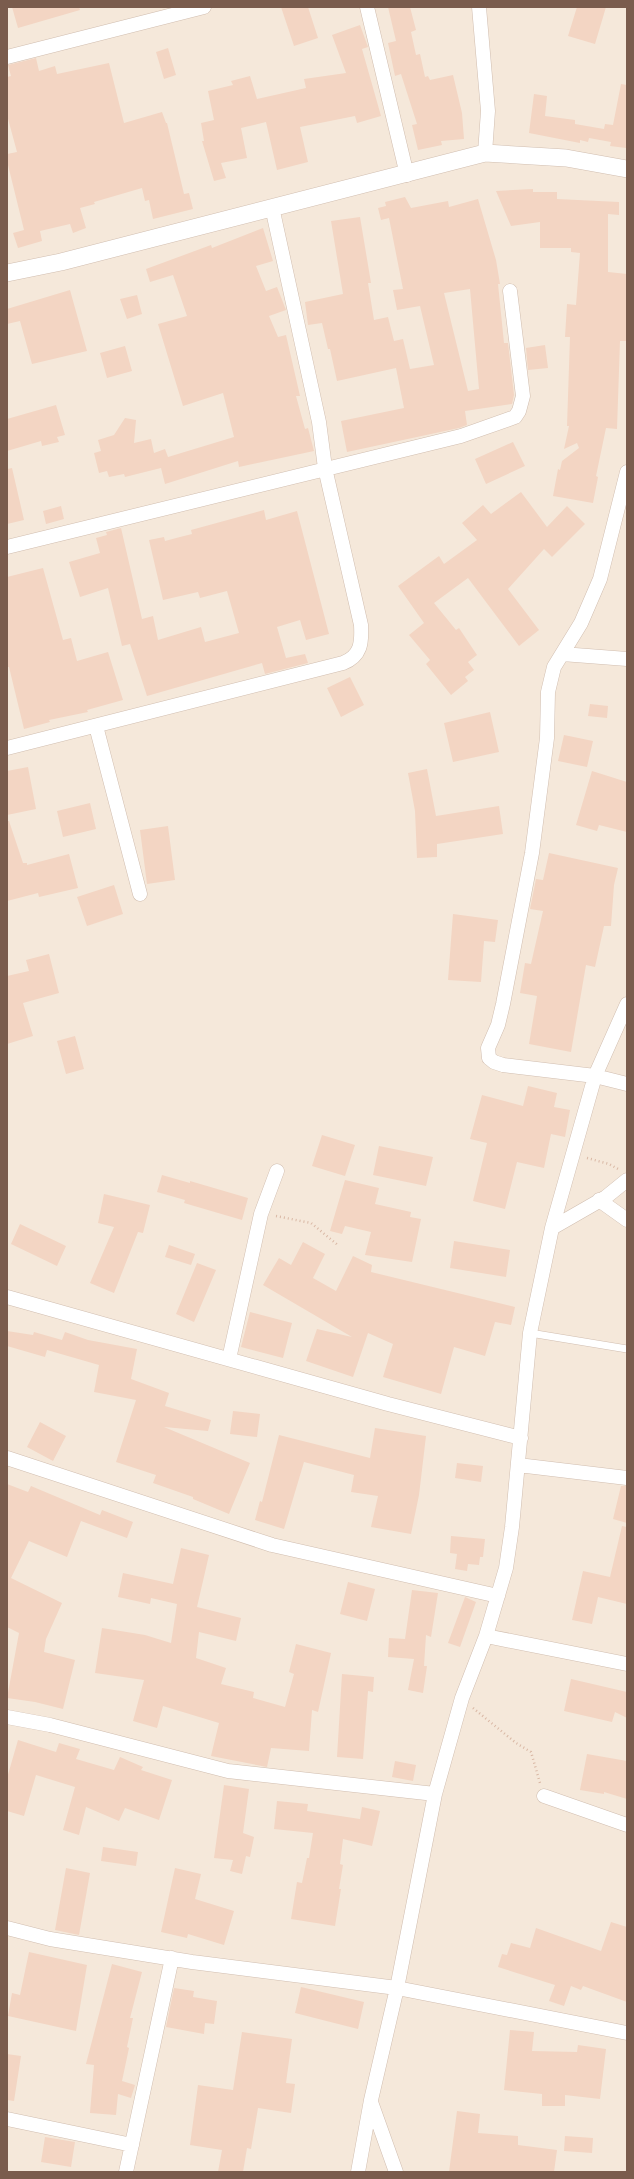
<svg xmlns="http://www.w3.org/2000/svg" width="634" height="2179" font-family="'Varela Round',sans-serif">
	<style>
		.residential { fill: #f5e8da }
		.building { fill: #f3d5c3; fill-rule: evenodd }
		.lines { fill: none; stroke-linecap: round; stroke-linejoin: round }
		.service-casing { stroke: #d1beb0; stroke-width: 8 }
		.minor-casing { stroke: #d1beb0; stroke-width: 15 }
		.tertiary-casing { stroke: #d1beb0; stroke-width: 18 }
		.path { stroke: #d9b8a5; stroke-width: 2.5; stroke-dasharray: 1 3; stroke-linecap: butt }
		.service { stroke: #fff; stroke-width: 7 }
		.minor { stroke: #fff; stroke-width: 14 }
		.tertiary { stroke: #fff; stroke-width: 17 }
	</style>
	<rect width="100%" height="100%" fill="#fdf6ec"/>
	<path class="residential" d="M7 7H627V2172H7Z"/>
	<path class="building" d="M12 7H79L80 10 18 28Z
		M281 7H308L318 38 294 46Z
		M388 7H410L416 30 411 32 416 55 420 54 425 77 428 76 430 80 453 75 462 113 464 139 441 141 442 145 418 150 412 125 417 124 401 74 395 76 388 43 396 41Z
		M577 7H606L595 44 568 36Z
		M360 25 368 47 362 49 381 116 357 123 355 116 300 127 308 162 277 170 266 122 241 128 247 158 221 163 226 178 214 181 202 141H204L201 123 214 120 208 91 233 85 231 81 250 76 257 99 306 88 304 79 346 73 332 35Z
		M168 48 176 75 164 79 156 52Z
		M36 58 39 71 55 66 57 74 109 63 124 123 162 112 166 123H167L184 194 189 193 193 209 153 219 149 200 145 201 142 188 94 202 95 204 80 208 86 228 73 233 70 224 40 231 42 241 18 248 13 233 24 230 7 161V154L17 152 7 115V77L11 76 8 65Z
		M621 84 627 85 626 148 610 146 611 142 589 138 588 142 580 140V143L529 133 534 94 547 96 545 116 575 120V124L604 129 605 124 613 125Z
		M533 189V192H557V199L619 202V215L608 214V272L627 274V341H620L617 429 606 428 596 476 598 477 593 503 553 496 558 469 560 470 562 461 579 448 577 443 564 449 569 426H567L570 337H565L567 304 576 305 580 253 571 252V248H540V222L511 226 496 191Z
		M405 197 411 208 448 201 449 207 478 199 496 260 500 284H498L504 343H508L514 395 512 404 465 411 467 425 459 428 347 452 341 421 404 408 396 368 337 381 330 349H328L322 323 308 325 305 302 343 294 331 221 360 217 371 283H368L374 320 388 317 394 341 403 339 410 369 434 365 420 306 397 310 393 290 403 289 389 218 381 220 378 208 386 206 385 202ZM470 289 479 389 468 391 444 293Z
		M263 228 273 261 256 266 266 291 277 287 286 310 269 316 278 337 286 335 300 396H296L305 429 308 428 314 451 239 467 238 461 165 484 161 468 125 477 124 474 109 477 107 471 99 473 94 453 101 451 98 440 114 435 125 418 136 420 134 443 151 439 154 453 165 449 168 457 234 437 223 393 183 406 158 324 187 316 173 275 150 282 146 269 211 245 212 248Z
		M70 290 87 351 32 364 20 321 7 324V309Z
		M137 295 142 314 127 319 120 299Z
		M545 345 548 368 528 370 526 348Z
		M125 346 132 371 107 378 100 353Z
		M56 405 65 435 57 437 59 442 42 446 41 441 7 451V419Z
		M513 442 525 466 486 484 475 459Z
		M12 468 24 520 7 524V469Z
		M521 492 547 527 567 506 585 524 552 557 544 549 508 589 539 630 519 646 468 578 434 603 456 630 459 628 477 655 468 662 474 670 465 677 468 681 451 695 426 664 430 660 409 635 424 623 398 586 439 556 444 564 477 540 462 523 483 505 491 514Z
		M61 506 64 519 46 524 43 511Z
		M264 510 266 520 297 511 329 634 306 640 300 620 277 627 286 658 305 654 308 663 265 674 262 663 147 696 130 644 122 646 108 588 80 597 69 562 100 553 96 538 107 535 106 532 121 528 142 619 153 616 158 640 201 627 205 642 239 633 227 591 200 598 198 592 163 600 149 540 164 537 165 541 180 537 192 534 191 530Z
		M43 568 63 640 71 638 77 661 108 652 123 700 87 710 88 712 49 720 50 722 24 729 9 667H7V577Z
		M350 677 364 705 341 717 327 688Z
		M590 704 608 706 607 718 588 716Z
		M490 712 499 752 453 762 444 723Z
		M564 735 593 741 587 767 558 761Z
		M28 767 36 809 7 815V771Z
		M427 769 436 816 499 806 503 834 437 844V857L417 858 415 811 408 773Z
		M592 771 627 782V832L599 825 597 831 576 825Z
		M90 803 96 829 63 837 57 811Z
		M7 821H9L23 863H27V865L69 854 78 888 39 897 38 893 7 901Z
		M168 826 175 880 147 884 140 830Z
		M549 853 618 868 614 885 611 926H604L595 967 586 965 571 1052 529 1044 537 996 520 993 525 963 531 964 543 911 530 909 536 879 543 880Z
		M114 885 123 914 87 926 77 897Z
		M453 914 498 920 495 942 484 941 481 982 448 980Z
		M49 954 59 993 23 1003 33 1036 7 1044V976L29 971 26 960Z
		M75 1036 84 1069 66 1074 57 1041Z
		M528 1086 557 1093 554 1107 570 1110 565 1137 551 1134 544 1168 517 1162 505 1209 473 1201 487 1143 470 1139 482 1095 523 1106Z
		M322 1135 355 1145 345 1176 312 1166Z
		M379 1146 433 1157 426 1186 373 1175Z
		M162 1175 190 1183V1181L248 1198 242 1220 184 1203 185 1200 157 1192Z
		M345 1180 379 1188 375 1204 411 1212 410 1217 421 1219 412 1262 365 1255 371 1232 345 1226 342 1234 330 1231Z
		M104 1194 150 1205 143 1233 138 1232 114 1293 90 1283 114 1227 98 1223Z
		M20 1224 66 1246 57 1266 11 1244Z
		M454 1241 510 1250 506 1277 450 1268Z
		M303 1242 325 1254 313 1278 336 1291 353 1256 372 1265 371 1272 515 1307 511 1325 495 1322 485 1356 454 1347 441 1394 383 1377 393 1344 368 1333 353 1377 306 1361 317 1329 352 1337 263 1285 279 1258 291 1265Z
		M169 1245 195 1254 191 1265 165 1257Z
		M197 1263 216 1270 194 1322 176 1314Z
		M250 1312 292 1323 283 1358 241 1347Z
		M7 1331 33 1335 34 1332 62 1340 65 1332 88 1340 137 1349 131 1379 169 1393 165 1406 211 1420 208 1431 164 1427 250 1463 229 1514 193 1499V1497L153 1483 156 1475 116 1462 136 1400 94 1392 99 1365 47 1350 45 1357 7 1346Z
		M233 1411 260 1414 257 1437 230 1434Z
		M40 1422 66 1436 53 1461 27 1447Z
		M375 1428 426 1436 419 1495 411 1534 371 1527 378 1496 351 1492 354 1475 304 1462 284 1529 255 1520 260 1501 262 1502 279 1435 370 1458Z
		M457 1463 483 1466 481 1482 455 1478Z
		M7 1484 28 1492 31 1486 100 1515 102 1510 133 1522 127 1538 81 1521 67 1557 29 1541 11 1578 62 1603 46 1639 44 1652 75 1660 63 1709 35 1702 7 1698 19 1633 7 1627Z
		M621 1486H627V1523L613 1519Z
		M622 1526 627 1527V1604L598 1597 592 1624 572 1620 583 1571 610 1577Z
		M451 1536 485 1539 483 1557H480L479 1565 468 1564 467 1571 455 1569 457 1554 450 1553Z
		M181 1548 209 1555 197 1607 241 1618 236 1641 199 1632 196 1658 226 1668 221 1684 254 1692 253 1698 285 1707 294 1674 289 1672 296 1644 331 1653 318 1712 312 1710 309 1751 271 1748 267 1767 211 1756 219 1723 163 1706 157 1728 133 1721 144 1680 95 1673 102 1628 145 1635 171 1643 177 1604 151 1598 150 1604 118 1597 123 1573 173 1584Z
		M348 1582 375 1589 367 1621 340 1614Z
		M412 1590 438 1593 431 1637 426 1635 424 1666H427L423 1693 408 1690 414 1659 388 1657 389 1638 405 1639Z
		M465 1597 476 1602 460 1647 448 1643Z
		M342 1674 374 1677 373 1692 368 1691 363 1759 337 1757Z
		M571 1679 627 1692V1718L615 1712 612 1722 564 1711Z
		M18 1740 56 1752 59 1743 80 1749 76 1759 114 1770 120 1757 143 1767 141 1770 172 1780 159 1820 125 1808 119 1821 86 1807 79 1835 63 1830 75 1787 36 1775 24 1816 7 1811V1778Z
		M587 1754 627 1761V1799L604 1792V1794L580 1790Z
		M395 1761 416 1765 413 1781 392 1777Z
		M224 1785 249 1789 243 1833 254 1837 250 1857 246 1856 242 1874 230 1871 233 1860 214 1858Z
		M277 1801 308 1804 307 1811 360 1819 362 1807 380 1811 372 1846 343 1839 340 1864 343 1865 339 1889H341L335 1926 291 1919 297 1882 302 1883 307 1858H309L313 1833 274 1829Z
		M103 1847 138 1852 136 1866 101 1861Z
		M66 1868 90 1873 79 1935 55 1930Z
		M175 1868 201 1874 195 1899 234 1911 224 1945 188 1934 187 1938 161 1932Z
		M611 1922 627 1927V2002L583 1986 581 1990 571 1986 564 2006 549 2001 555 1985 498 1967 502 1954 507 1955 511 1943 530 1948 536 1928 601 1951Z
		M29 1952 87 1965 76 2031 8 2016 12 1993 20 1995Z
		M112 1964 142 1972 130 2018H133L127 2047 129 2048 122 2081 135 2085 131 2098 118 2094 116 2115 90 2113 94 2065 86 2064Z
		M301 1987 364 2002 358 2029 295 2013Z
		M174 1988 194 1991 193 1997 217 2001 214 2024 205 2023 204 2034 166 2027Z
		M510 2030 534 2032 532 2051 577 2052 578 2045 606 2049 600 2099 565 2095V2106H542V2094L504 2090Z
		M242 2032 292 2039 286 2083 295 2084 291 2113 258 2108 251 2149 247 2148 243 2172H218L222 2150 190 2145 198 2085 233 2090Z
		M7 2054 21 2056 14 2101 7 2100Z
		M457 2111 480 2114 478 2133 518 2136V2145L557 2150 554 2172H449Z
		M565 2136 593 2138 592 2153 564 2151Z
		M45 2137 75 2142 71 2167 41 2162Z"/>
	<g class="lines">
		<g class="service-casing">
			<path id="service" d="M530 1333 627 1349"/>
		</g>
		<g class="minor-casing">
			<path id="minor" d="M367 7 407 175
				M479 7 488 111 485 153
				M7 57 204 7
				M627 472 600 579 581 623 554 667 548 692 547 738 532 853 503 1004 498 1025 488 1048 489 1058 494 1062 503 1065 595 1076 627 1084
				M7 547 461 436 515 417 519 411 523 396 510 291
				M562 654 627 659
				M96 726 140 894
				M7 748 343 663C361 656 362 643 361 625L325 468 319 422 272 207
				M599 1200 627 1220
				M552 1228 606 1197 627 1180
				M7 1297 388 1404 521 1438
				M229 1359 261 1214 277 1171
				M7 1458 272 1545 498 1596
				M518 1465 627 1478
				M486 1636 627 1664
				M7 1717 50 1725 228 1771 435 1794
				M544 1796 627 1825
				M7 1928 50 1939 192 1962 397 1988 627 2033
				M371 2102 396 2172
				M7 2119 132 2145
				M126 2172 172 1958
				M358 2172 371 2100 397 1988 435 1794 462 1698 486 1636 506 1568 512 1527 530 1333 552 1228 595 1076 627 1004"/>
		</g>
		<g class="tertiary-casing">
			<path id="tertiary" d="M7 273 61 262 485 153 566 158 627 169"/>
		</g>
		<path class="path" d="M587 1158 609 1164 618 1169
			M276 1216 311 1223 339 1246
			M473 1708 516 1743 531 1752 540 1783"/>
		<use href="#service" class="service"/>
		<use href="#minor" class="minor"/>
		<use href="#tertiary" class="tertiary"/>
	</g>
	<rect width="634" height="2179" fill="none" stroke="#7a5c4d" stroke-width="16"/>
</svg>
